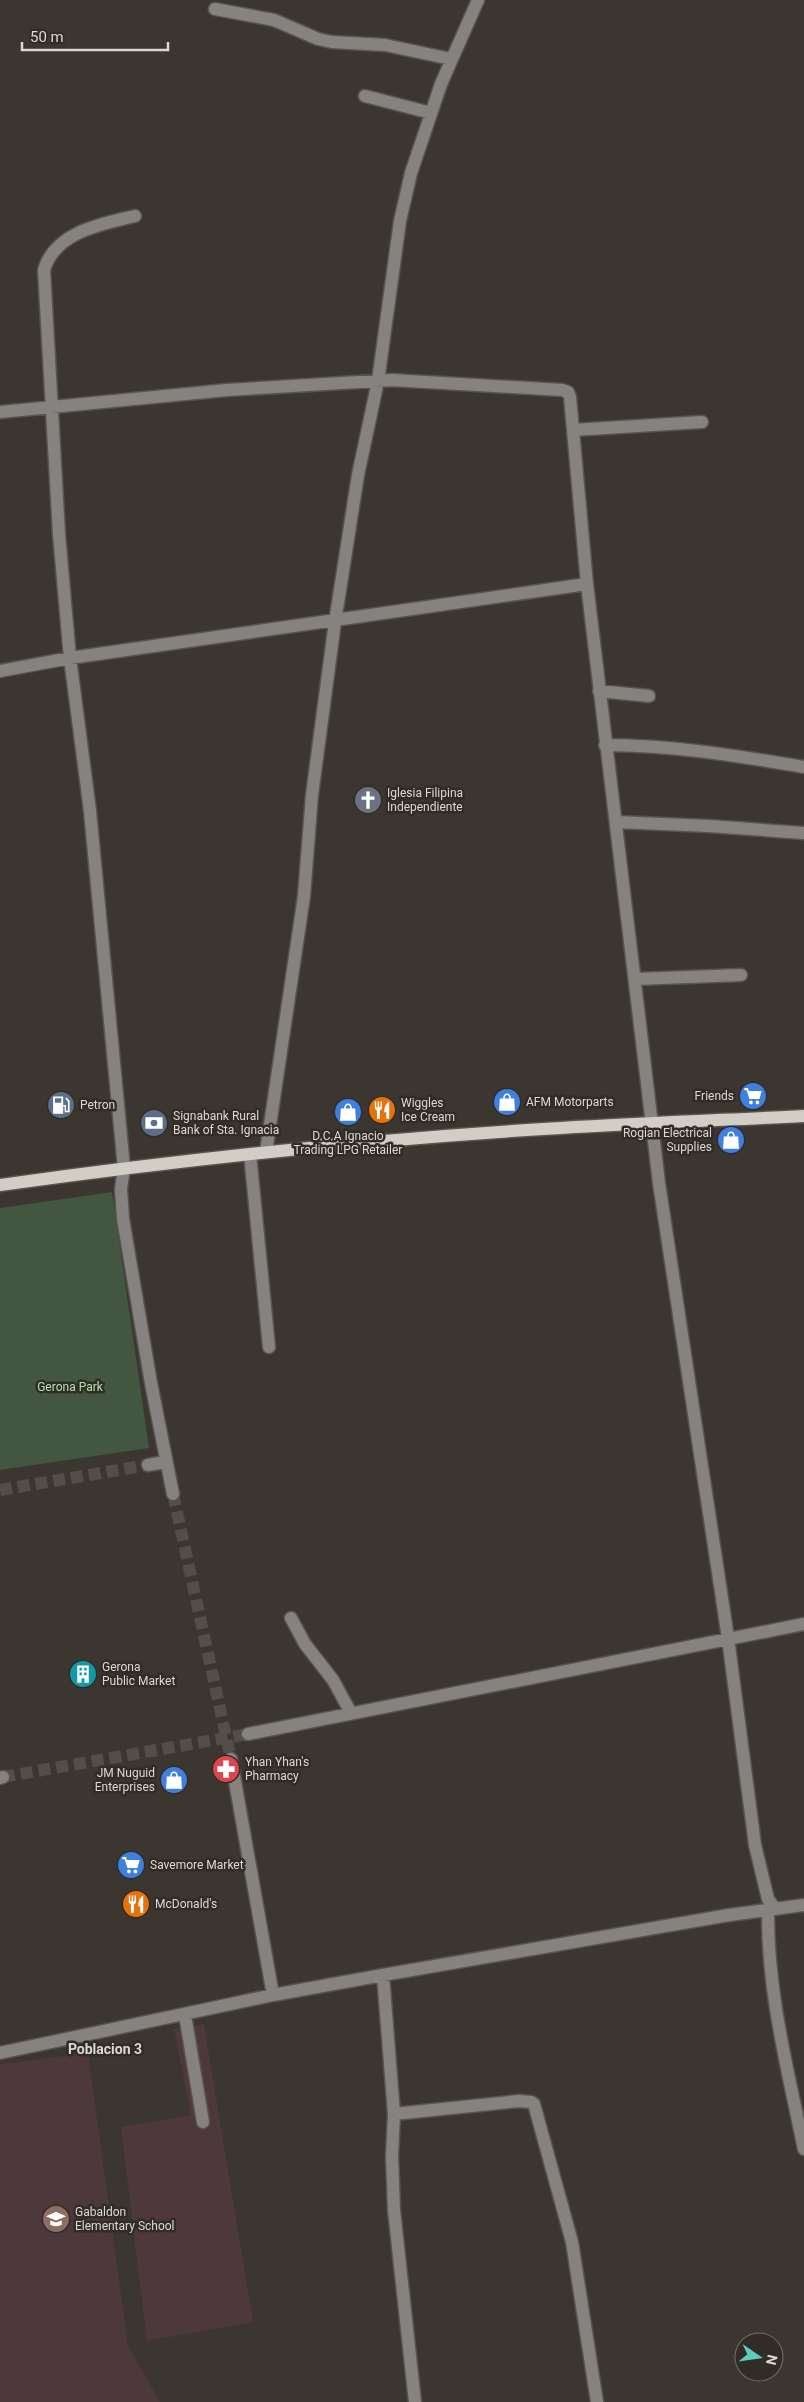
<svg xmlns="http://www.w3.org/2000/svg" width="804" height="2402" font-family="Roboto,sans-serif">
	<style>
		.education { fill: #4d393c }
		.green { fill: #425641 }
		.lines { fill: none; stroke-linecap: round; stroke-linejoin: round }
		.minor-tunnel { stroke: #544e49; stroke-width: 12; stroke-dasharray: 12 6; stroke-linecap: butt }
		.minor-casing { stroke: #59534e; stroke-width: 15 }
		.major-casing { stroke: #59534e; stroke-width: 15 }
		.minor { stroke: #85827f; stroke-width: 12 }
		.major { stroke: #d2cdc5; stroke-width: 12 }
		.labels { text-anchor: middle; stroke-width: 5; stroke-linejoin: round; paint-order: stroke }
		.poi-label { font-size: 12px; fill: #dcd8d5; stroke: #322c26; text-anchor: start }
		.park-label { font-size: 12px; fill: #ade3aa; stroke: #322c26 }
		.neighbourhood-label { font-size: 14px; font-weight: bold; fill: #dcd8d5; stroke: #322c26 }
	</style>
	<rect width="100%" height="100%" fill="#3c3630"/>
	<path class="education" d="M204 2024 253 2322 147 2341 121 2127 191 2115 174 2029Z
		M88 2053 128 2346 160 2402H0V2064Z"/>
	<path class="green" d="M112 1192 149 1448 0 1470V1208Z"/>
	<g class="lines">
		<path class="minor-tunnel" d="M0 1490 148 1465
			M173 1494 231 1759
			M3 1777 248 1734"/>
		<g class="minor-casing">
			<path id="minor" d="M215 9 274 20 318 39 332 42 385 45 451 59
				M365 96 431 113
				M135 216C101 224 55 232 44 270L59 534 70 658 90 811 124 1168 121 1189 123 1219 151 1383 173 1494
				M0 412 227 390 392 380 562 390 568 392 570 397 587 584 659 1183 728 1638 755 1845 768 1899 775 1909
				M573 430 702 422
				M0 671 70 658 587 584
				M599 691 649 696
				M605 745C672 745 738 756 804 767
				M616 822 709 826 803 833
				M635 979 741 975
				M266 1152 304 896 312 795 335 622 358 475 378 381 400 221 411 173 441 84 478 0
				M250 1154 269 1347
				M148 1465 165 1462
				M291 1618 305 1644 333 1680 351 1713
				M248 1734 804 1624
				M231 1759 273 1995
				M0 1778 3 1777
				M768 1910C767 1991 788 2071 804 2149
				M383 1975 394 2114 392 2156 394 2210 415 2402
				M185 2015 203 2122
				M0 2053 273 1995 383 1975 729 1915 804 1905
				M394 2114 519 2101 531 2102 534 2104 572 2242 597 2402"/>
		</g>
		<g class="major-casing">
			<path id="major" d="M0 1185C186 1159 373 1139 561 1128 642 1123 723 1120 804 1116"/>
		</g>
		<use href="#minor" class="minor"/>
		<use href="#major" class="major"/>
	</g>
	<defs>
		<g id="church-disc" transform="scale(1.4375)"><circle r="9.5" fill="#6b7280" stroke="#322c26"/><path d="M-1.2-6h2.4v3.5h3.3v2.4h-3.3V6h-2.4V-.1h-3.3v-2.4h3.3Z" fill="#fff"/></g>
		<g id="supermarket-disc" transform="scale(1.4375)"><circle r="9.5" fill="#3f7fe0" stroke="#322c26"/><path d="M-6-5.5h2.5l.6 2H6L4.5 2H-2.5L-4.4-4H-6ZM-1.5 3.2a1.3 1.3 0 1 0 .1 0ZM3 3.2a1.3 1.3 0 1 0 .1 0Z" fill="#fff"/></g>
		<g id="shop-disc" transform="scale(1.4375)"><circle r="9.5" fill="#3f7fe0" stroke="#322c26"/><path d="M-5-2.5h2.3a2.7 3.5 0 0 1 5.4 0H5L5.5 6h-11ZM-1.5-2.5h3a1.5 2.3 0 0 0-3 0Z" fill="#fff"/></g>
		<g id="fuel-disc" transform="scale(1.4375)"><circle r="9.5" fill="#5c6f8a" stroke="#322c26"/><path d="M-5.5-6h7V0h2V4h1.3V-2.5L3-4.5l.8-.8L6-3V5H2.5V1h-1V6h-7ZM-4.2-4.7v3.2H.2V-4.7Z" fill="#fff"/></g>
		<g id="restaurant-disc" transform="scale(1.4375)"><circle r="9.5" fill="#e8710a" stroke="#322c26"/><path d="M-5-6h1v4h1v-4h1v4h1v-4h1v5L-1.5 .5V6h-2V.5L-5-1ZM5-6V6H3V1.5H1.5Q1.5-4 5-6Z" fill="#fff"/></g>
		<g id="bank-disc" transform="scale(1.4375)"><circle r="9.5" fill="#5c6f8a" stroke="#322c26"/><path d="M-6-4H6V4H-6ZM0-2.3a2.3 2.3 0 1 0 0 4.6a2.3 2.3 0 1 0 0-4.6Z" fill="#fff"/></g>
		<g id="building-disc" transform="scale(1.4375)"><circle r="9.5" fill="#0f9aa8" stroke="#322c26"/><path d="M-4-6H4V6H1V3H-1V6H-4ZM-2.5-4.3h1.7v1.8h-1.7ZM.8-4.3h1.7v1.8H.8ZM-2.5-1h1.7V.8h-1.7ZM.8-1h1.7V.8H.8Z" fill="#fff"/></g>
		<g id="pharmacy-disc" transform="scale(1.4375)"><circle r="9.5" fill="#e0444e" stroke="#322c26"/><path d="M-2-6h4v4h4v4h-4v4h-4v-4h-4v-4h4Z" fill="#fff"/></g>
		<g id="school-disc" transform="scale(1.4375)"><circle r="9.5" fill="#8d6e63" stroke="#322c26"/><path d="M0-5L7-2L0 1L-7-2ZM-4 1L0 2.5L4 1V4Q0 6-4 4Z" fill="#fff"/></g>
	</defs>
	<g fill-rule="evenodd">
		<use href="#church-disc" x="368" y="800"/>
		<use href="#supermarket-disc" x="753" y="1096"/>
		<use href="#shop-disc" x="507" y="1102"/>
		<use href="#fuel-disc" x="61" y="1105"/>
		<use href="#restaurant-disc" x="382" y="1110"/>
		<use href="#shop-disc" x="348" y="1112"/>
		<use href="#bank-disc" x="154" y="1123"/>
		<use href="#shop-disc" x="731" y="1140"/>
		<use href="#building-disc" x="83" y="1674"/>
		<use href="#pharmacy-disc" x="226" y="1769"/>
		<use href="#shop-disc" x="174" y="1780"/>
		<use href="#supermarket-disc" x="131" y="1865"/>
		<use href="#restaurant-disc" x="136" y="1904"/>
		<use href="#school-disc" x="56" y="2219"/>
	</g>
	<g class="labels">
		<g class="poi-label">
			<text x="387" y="797">Iglesia Filipina<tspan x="387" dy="14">Independiente</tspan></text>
			<text x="734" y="1100" text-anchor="end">Friends</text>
			<text x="526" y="1106">AFM Motorparts</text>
			<text x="401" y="1107">Wiggles<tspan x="401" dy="14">Ice Cream</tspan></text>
			<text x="80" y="1109">Petron</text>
			<text x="173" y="1120">Signabank Rural<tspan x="173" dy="14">Bank of Sta. Ignacia</tspan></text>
			<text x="712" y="1137" text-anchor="end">Rogian Electrical<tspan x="712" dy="14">Supplies</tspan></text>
			<text x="348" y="1140" text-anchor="middle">D.C.A Ignacio<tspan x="348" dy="14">Trading LPG Retailer</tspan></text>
			<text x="102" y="1671">Gerona<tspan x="102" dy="14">Public Market</tspan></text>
			<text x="245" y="1766">Yhan Yhan's<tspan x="245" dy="14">Pharmacy</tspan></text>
			<text x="155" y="1777" text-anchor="end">JM Nuguid<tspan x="155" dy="14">Enterprises</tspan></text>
			<text x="150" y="1869">Savemore Market</text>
			<text x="155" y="1908">McDonald's</text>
			<text x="75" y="2216">Gabaldon<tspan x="75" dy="14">Elementary School</tspan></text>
		</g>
		<g class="park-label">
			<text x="70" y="1391">Gerona Park</text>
		</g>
		<g class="neighbourhood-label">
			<text x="105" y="2054">Poblacion 3</text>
		</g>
	</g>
	<g transform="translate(759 2357) rotate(103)"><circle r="24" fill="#322c26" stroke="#76716c"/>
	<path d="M0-4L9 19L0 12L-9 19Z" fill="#5bcebc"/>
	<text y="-8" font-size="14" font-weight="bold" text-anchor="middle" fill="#dcd8d5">N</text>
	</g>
	<path d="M22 42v8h146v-8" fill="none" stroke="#dcd8d5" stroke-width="2.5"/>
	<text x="30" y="42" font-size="15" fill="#dcd8d5" stroke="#322c26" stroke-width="4" paint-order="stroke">50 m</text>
</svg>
